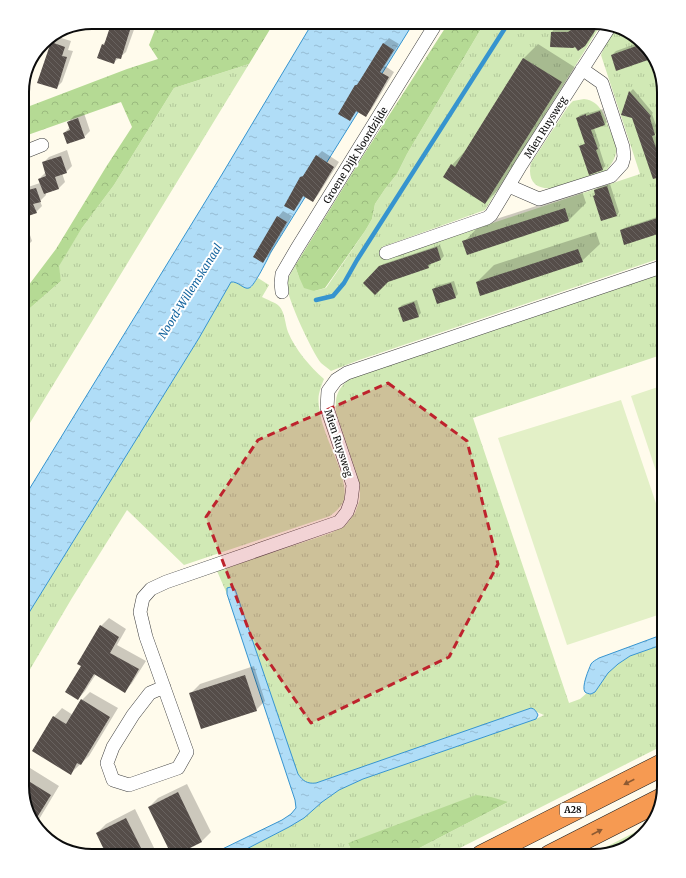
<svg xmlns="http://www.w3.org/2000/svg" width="686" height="878" font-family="Merriweather,serif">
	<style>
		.grass { fill: url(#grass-tufts) }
		.forest { fill: url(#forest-crowns) }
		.pitch { fill: #e3f0c7 }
		.water { fill: url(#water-ripples); stroke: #3694cf }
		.shadow { fill: #0003 }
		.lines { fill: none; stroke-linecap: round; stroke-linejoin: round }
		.stream { stroke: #3694cf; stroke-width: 4.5 }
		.building { fill: url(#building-back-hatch) }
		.minor-casing { stroke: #3f3f3f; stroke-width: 14 }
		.motorway-casing { stroke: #1d1d1d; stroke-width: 23 }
		.minor { stroke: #fff; stroke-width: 13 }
		.motorway { stroke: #f69a52; stroke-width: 22 }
		.oneway { fill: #8d5a32 }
		.marked { fill: #be232d; fill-opacity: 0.2; stroke: #be232d; stroke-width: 3; stroke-dasharray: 8 5; stroke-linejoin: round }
		.labels { text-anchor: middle; stroke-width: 4; stroke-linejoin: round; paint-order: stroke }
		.shield { fill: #fff; stroke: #555; stroke-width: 1 }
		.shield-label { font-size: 9px; font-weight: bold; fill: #0c0c0c }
		.street-label { font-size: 10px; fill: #0c0c0c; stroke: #fff }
		.water-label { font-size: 11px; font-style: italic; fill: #14659f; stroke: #fff }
		.rim { fill: none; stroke: #0c0c0c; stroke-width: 2 }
	</style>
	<defs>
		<pattern id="grass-tufts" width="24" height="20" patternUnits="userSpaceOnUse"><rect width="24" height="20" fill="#d1e9b5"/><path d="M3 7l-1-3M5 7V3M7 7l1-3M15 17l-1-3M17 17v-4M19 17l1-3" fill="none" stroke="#b2c79a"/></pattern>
		<pattern id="forest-crowns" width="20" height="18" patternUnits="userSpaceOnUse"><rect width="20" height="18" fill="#b5da94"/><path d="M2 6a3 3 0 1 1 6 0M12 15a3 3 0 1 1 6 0" fill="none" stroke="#9aba7e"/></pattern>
		<pattern id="water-ripples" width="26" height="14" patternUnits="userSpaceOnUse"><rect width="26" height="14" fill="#b0ddf7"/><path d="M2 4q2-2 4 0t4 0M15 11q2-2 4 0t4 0" fill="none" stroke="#96bcd3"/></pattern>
		<pattern id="building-back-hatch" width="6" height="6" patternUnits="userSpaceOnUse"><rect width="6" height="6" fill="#554d49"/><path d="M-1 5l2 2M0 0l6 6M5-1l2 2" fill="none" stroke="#68625f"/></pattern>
	</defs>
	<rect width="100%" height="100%" fill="#fffbec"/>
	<path class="grass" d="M485 22H599L602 23 485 210 382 247 385 259 640 174 601 55 606 43 616 27 629 31 652 53 664 92V257L359 360 331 371C328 368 324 366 321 363 313 354 287 298 287 286 287 279 291 273 295 266L299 277 314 291 326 288 365 231 372 219 375 204 385 189 397 174 407 154Z
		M249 64 22 436V315L61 281 58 266 82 228 114 185 174 88Z
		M584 99C601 101 604 116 610 130 612 136 616 142 616 148 617 157 611 165 606 171L553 188C535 190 527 180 531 163L569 105 573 101Z
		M664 273V354L473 418 569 703 580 699 587 693 591 694 595 692 608 673 618 664 630 656 664 644V745L444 856H404L508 802 348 843 354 856H233L289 827 304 818 322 802 339 790 363 779 536 719 544 715 537 712 534 709 316 783C307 784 303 781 298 774L227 588V594L217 571 331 533 346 525 355 513 360 499V487L357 475 336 412C335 396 337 390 349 379Z
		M258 278 269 285 262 297C267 300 275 302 279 306 285 312 285 324 288 332 295 349 310 367 324 379 322 384 320 389 319 394 317 402 321 420 324 428 329 446 351 485 343 502 340 508 335 512 330 516L184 565 127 510 72 598 22 683V624L199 338 231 282C239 281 242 289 251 287Z
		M653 823 633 844 594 856H590L604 848Z"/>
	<path class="forest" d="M158 22H185L189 24 192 22H265L272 26 249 64 174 88 114 185 82 228 59 266 61 281 22 315V292L25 290 56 249 106 167 132 127 121 102 22 137V109L127 69 158 59 149 45Z
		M449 22H485L407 154 397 174 385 189 375 204 372 219 365 231 325 288 314 291 304 288 299 277 295 266 361 159Z
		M476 795 491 797 508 802 404 856H354L348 843Z"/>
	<path class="pitch" d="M664 385V495L631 396Z
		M621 400 664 527V613L567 645 498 438Z"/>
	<path class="water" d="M313 22H414L271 252C268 258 254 287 249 288 244 290 238 281 231 282L199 338 22 624V501L221 176Z
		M231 587 235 589 298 774C303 781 307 784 316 783L531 708C535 709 536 711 538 715L536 719 363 779 339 790 322 802 304 818 289 827 233 856H208L282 820 291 814 296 808 295 800 227 594V588Z
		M664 634V644L630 656 618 664 608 673 595 692 591 694C589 694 586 693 585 692 581 687 589 669 591 664 593 661 596 660 599 658Z"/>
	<path class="shadow" d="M114 22H130L136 24 126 52 113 63 103 44 106 41 112 24Z
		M582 22 600 23 588 42 585 46 575 45 552 32 554 29 572 30Z
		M58 37 71 41 68 50 73 51 62 82 56 88 52 43Z
		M389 38 399 44 385 66 394 72 371 110 365 116 357 111 350 120 356 85 360 81 383 44Z
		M641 42 650 51 652 55 647 60 612 55 616 51Z
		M538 44 576 68 499 189 485 203 452 165 466 150 524 58Z
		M633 89 653 113 652 114 658 131 655 134 662 157H664V195L658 177 633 118 622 114 630 92Z
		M603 109 607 122 604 124 594 128 600 146 599 147 605 166 603 169 589 173 580 146 585 143 577 118 580 115 589 112V113Z
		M84 113 90 131 84 137 64 133 70 127 68 122 74 116Z
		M67 150 72 166 66 172 62 173 65 182 59 188 46 193V195L40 201 42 206 36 212 24 217 32 241 26 247 22 249V191L25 188 40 183 39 179 45 173 43 163 49 157Z
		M322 151 339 162 318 195 313 201 304 195 299 204 294 210 301 178 306 173 317 156Z
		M610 184 619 212 617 215 596 194 595 190 598 187Z
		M582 191 586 203 569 220 464 242 481 224Z
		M283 211 292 216 269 255 263 261 278 217Z
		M657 217 661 230 621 231 624 228Z
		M596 232 600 244 582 261 477 282 494 265Z
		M440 245 444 256 441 259 430 263 431 265 428 267 364 283 383 264Z
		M454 281 458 294 455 297 434 289 436 286Z
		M417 300 421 313 418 316 399 308 402 305Z
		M109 618 126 629 117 645 146 661 132 683 125 691 96 674 85 691 78 699 82 666 101 626Z
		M254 666 265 701 256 710 190 694 200 684Z
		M90 692 118 708 89 756 70 774 54 717 62 708 73 715 82 700Z
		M22 763 59 786 35 826 34 825 22 786Z
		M187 784 211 832 202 841 173 856 149 807 158 798Z
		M135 809 158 856H108L97 833 106 824Z"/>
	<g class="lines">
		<path class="stream" d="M316 300 333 296 344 283 357 260 509 22"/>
	</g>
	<path class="building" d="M582 22 600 23 585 46 578 51 575 47 573 48 550 47 551 32H568Z
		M111 24 130 30 121 59 116 58 114 64 97 58 102 44 104 45Z
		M51 42 65 47 62 56 67 57 57 89 37 83Z
		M383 43 394 50 380 72 389 77 366 117 356 111 350 121 338 114 355 85H357Z
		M642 44 648 60 616 71 611 55Z
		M523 58 562 82 485 204 443 177 451 164 455 167Z
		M629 91 651 116 650 118 655 135 652 136 660 160 664 158V176L653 179 632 118 621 115Z
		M600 111 605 125 591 130 598 149 596 150 603 170 589 175 579 146 585 144 576 118 586 114V116Z
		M78 118 85 138 67 144 63 133 70 130 67 122Z
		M316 155 334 167 313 202 303 196 294 211 284 206 300 177 303 176Z
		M61 156 67 173 55 177 59 189 44 194 38 179 46 176 42 162Z
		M22 177H24L28 190 36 188 41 202 33 204 37 213 22 218Z
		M607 186 617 216 601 221 593 196 595 195 594 190Z
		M565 208 569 221 467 255 462 241Z
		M277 216 287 222 263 263 253 257Z
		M664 216V232L624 245 620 230Z
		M437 247 441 260 428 265 429 268 388 282 375 295 363 283 379 266Z
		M578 249 583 262 480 296 476 282Z
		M451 283 456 298 437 304 432 289Z
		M414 302 419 317 403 322 398 308Z
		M100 625 119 637 110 653 139 669 125 693 94 674 78 700 65 692 81 666 77 664Z
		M245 675 257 711 201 729 189 693Z
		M81 699 110 717 81 765 77 763 71 775 32 751 53 716 66 724Z
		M22 777 51 795 33 824 22 786Z
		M178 792 202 842 174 856H172L148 807Z
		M126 818 145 856H107L96 833Z"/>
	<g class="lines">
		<g class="minor-casing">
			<path id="minor" d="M22 153 42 145
				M509 186 539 199 611 176 622 164 624 157 623 147 602 83 582 69
				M386 253 487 218 491 215 521 165 610 26
				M282 292 281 283 282 274 296 250 437 22
				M164 687 150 693 133 715 113 747 107 763 113 780 129 785 178 768 187 752 146 637 140 612 143 598 151 589 166 582 339 522 347 512 351 501 353 485 327 408 328 391 336 380 347 373 664 266"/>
		</g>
		<g class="motorway-casing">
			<path id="motorway" d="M482 856 664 764
				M550 856 660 800"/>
		</g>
		<use href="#minor" class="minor"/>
		<use href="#motorway" class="motorway"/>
	</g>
	<defs><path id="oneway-solid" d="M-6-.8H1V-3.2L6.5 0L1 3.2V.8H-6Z"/></defs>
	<g class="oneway">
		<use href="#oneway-solid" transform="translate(629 782) rotate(153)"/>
		<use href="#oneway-solid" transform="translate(597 832) rotate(-27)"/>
	</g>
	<path class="marked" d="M388 383 467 441 498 564 449 657 311 723 251 636 206 517 258 440Z"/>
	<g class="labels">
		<rect class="shield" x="560" y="803" width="26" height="14" rx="3"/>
		<g class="shield-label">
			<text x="573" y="813">A28</text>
		</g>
		<g class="street-label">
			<text transform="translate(545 127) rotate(-58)" y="4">Mien Ruysweg</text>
			<text transform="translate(355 155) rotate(-58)" y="4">Groene Dijk Noordzijde</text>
			<text transform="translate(339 443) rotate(72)" y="4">Mien Ruysweg</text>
		</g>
		<g class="water-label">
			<text transform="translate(190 291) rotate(-58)" y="4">Noord-Willemskanaal</text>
		</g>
	</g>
	<path d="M0 0H686V878H0ZM92 29H594A63 63 0 0 1 657 92V786A63 63 0 0 1 594 849H92A63 63 0 0 1 29 786V92A63 63 0 0 1 92 29Z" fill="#fff" fill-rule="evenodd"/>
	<path class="rim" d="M92 29H594A63 63 0 0 1 657 92V786A63 63 0 0 1 594 849H92A63 63 0 0 1 29 786V92A63 63 0 0 1 92 29Z"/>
</svg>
